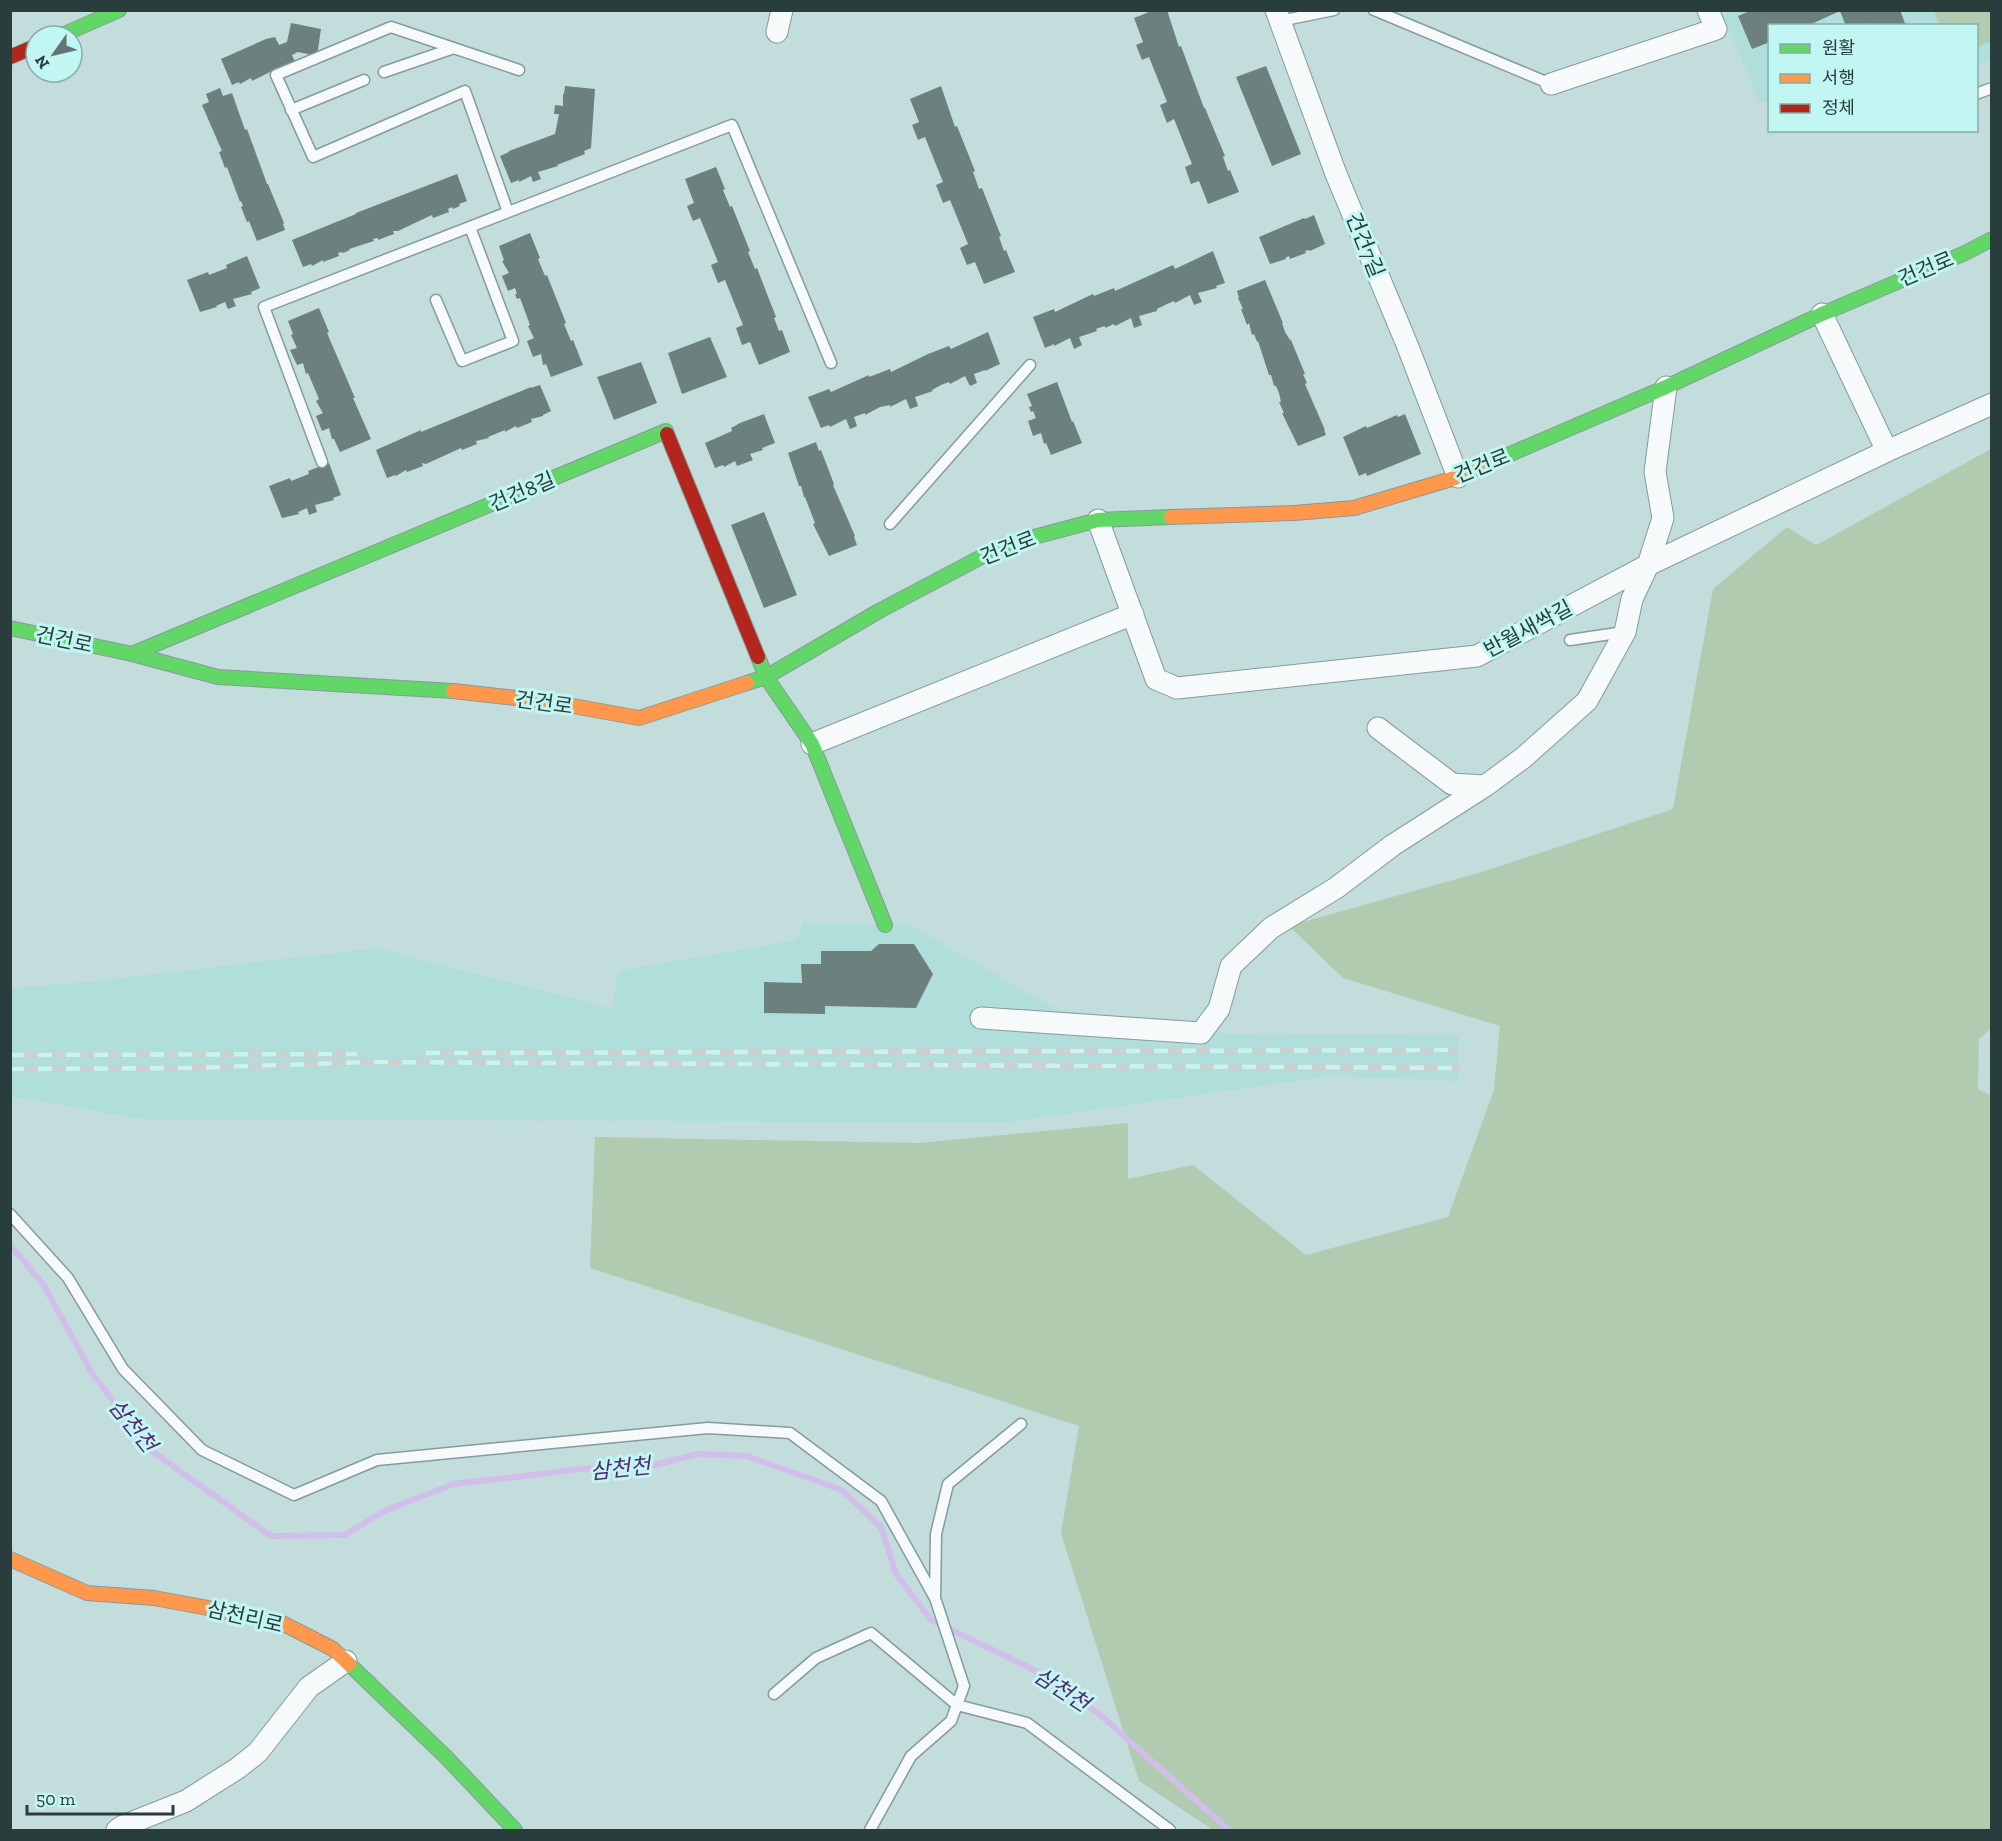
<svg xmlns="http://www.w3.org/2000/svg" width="2002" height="1841" font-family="'Zilla Slab','Noto Sans KR',serif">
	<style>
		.built { fill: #b0dedb }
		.green { fill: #b1cbb1 }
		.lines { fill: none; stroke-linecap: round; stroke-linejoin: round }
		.stream { stroke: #d1bfea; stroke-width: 6 }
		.building { fill: #6c817e }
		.lane-casing { stroke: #869b9b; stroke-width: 13 }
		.street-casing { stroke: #869b9b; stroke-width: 23 }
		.fast-casing { stroke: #869b9b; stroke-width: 16 }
		.slow-casing { stroke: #869b9b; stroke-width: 16 }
		.jam-casing { stroke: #869b9b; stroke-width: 16 }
		.lane { stroke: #f6fafa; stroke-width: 10 }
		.street { stroke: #f6fafa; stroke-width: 21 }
		.fast { stroke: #63d668; stroke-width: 14 }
		.slow { stroke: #ff974d; stroke-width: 14 }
		.jam { stroke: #b3261e; stroke-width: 14 }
		.rail-casing { stroke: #c9d1d1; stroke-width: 7 }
		.rail { stroke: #c2f6f3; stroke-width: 4.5; stroke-dasharray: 14; stroke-linecap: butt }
		.labels { text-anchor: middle; stroke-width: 6; stroke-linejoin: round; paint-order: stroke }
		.street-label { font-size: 21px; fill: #293e3c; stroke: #c2f6f3 }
		.water-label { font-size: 22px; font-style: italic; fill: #572871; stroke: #c2f6f3 }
	</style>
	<rect width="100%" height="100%" fill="#c2dddc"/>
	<path class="built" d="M1736 10 1991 11V60L1977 67 1976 26H1770L1769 103 1759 101 1723 16Z
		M803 923 910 925 1057 1010 1228 1034 1459 1035V1081L1330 1076 1011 1122 140 1119 11 1096 10 988 89 982 377 948 612 1009 618 971 797 940Z"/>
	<path class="green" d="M1934 11H1991V41L1977 47 1976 26 1940 25Z
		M1991 449 1992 1028 1979 1039 1978 1089 1992 1096 1991 1830H1213L1139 1781 1061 1533 1079 1426 590 1268 595 1137 919 1143 1128 1123V1179L1193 1165 1306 1255 1448 1217 1494 1090 1500 1026 1343 978 1289 926 1485 871 1673 809 1713 589 1787 527 1816 545Z"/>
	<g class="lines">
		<path class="stream" d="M10 1245 43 1284 92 1373 149 1449 271 1536 345 1535 384 1511 454 1484 582 1469 654 1465 698 1454 747 1456 842 1490 881 1527 896 1574 931 1620 1032 1669 1098 1713 1229 1830"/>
	</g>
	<path class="building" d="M1154 10H1167L1179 47 1181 46 1204 108H1205L1225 156 1223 157 1228 171 1230 170 1239 192 1208 204 1199 181 1191 184 1185 167 1192 164 1174 119 1167 123 1160 105 1167 102 1149 57 1142 60 1136 45 1143 42 1134 18Z
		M1752 10H1900L1906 26H1872L1871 23 1865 26H1846L1840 11 1807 26H1770V42L1752 49 1738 16Z
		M291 23 321 29 317 56 298 52 292 55 296 64 288 67 286 64 252 81 251 78 240 84 239 82 232 85 221 59 266 39 275 37 279 45 287 42Z
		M1266 66 1301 154 1272 166 1236 77Z
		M565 86 595 89 591 148 584 151 585 154 557 165 558 166 538 172 541 179 533 182 531 176 519 182V180L511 183 500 156 509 152V151L555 134 559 114H554L555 105 563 106V94H564Z
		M941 86 955 127 957 126 975 171 973 172 979 189 982 188 1001 236 999 237 1004 251 1006 250 1015 272 984 284 975 262 967 265 960 248 968 244 950 200 943 203 936 185 943 182 925 137 918 140 912 125 919 122 910 99Z
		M220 88 223 96 232 93 245 130 247 129 267 184H268L284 223 283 224 285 230 257 241 249 221 247 222 241 207 243 206 241 201 240 202 227 167 225 168 219 152 222 151 202 105 209 102 206 94Z
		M716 167 725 189 723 190 730 207 732 206 750 251 748 252 755 269 757 268 776 317 774 318 779 331 782 330 790 352 759 365 750 342 742 345 736 328 743 325 725 280 718 283 711 265 718 262 700 218 693 221 687 206 694 203 685 179Z
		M457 174 467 201 459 204 460 206 453 209 452 207 448 209 449 212 433 218 432 215 398 231H393L394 234 378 240V238L373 239 374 241 349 249 350 250 343 253 342 252 338 253 339 256 323 262V260L312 266 311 264 303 267 292 240 356 214V213Z
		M1314 215 1325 244 1310 251 1309 250 1305 251 1306 253 1290 259 1289 256 1285 258 1286 259 1270 264 1259 237 1304 218 1305 219Z
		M530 233 540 258 538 259 545 276 547 275 566 323 564 324 571 341 573 340 583 365 551 377 546 364 543 365 541 354 533 357 527 341 534 338 528 326 530 325 520 298 517 299 515 294H517L515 288 508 291 502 276 509 273 502 261 504 260 499 246Z
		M1213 251 1225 283 1216 286 1217 288 1198 293 1202 302 1194 305 1190 295 1175 303 1174 301 1165 305 1157 309V311L1139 316 1142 325 1134 328 1131 318 1115 326 1114 324 1105 328V326L1096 329 1097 331 1079 337 1082 345 1074 349 1070 338 1054 346V344L1045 348 1033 317 1054 309 1055 312 1093 294 1094 296 1114 288 1115 291 1153 274 1173 265 1175 269Z
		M247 256 260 288 251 292 252 294 233 299 236 306 228 309 225 302 216 306 217 307 200 312 187 280 208 272 209 275 227 268 226 265Z
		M1265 280 1283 323H1282L1285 332 1290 340H1291L1305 374H1303L1307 383 1305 384 1325 430H1324L1326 435 1298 446 1282 413H1284L1279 402H1281L1279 393 1276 386H1274L1271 375H1269L1258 341 1257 342 1254 334 1252 335 1249 323 1247 325 1241 309H1243L1238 298H1239L1237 291Z
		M319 308 329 332 327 333 355 398H353L371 439 340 452 334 439H332L329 428 322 431 316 416 323 413 316 401 319 399 308 373 306 374 303 363 297 365 290 350 297 348 291 335 293 334 288 321Z
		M988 332 1000 364 985 371V370L974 374 977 383 970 386 965 376 950 384 949 382 941 385 932 390 933 391 915 397 918 406 910 409 906 399 890 407V405L880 407 865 415V413L854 417 857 426 850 429 846 419 830 427 829 425 821 428 808 397 829 389 831 392 869 375V377L890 369 891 372 928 354 949 346 951 349Z
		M710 337 727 377 682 394 668 353Z
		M641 362 657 403 614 420 597 377Z
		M1057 382 1072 422 1073 421 1082 443 1051 455 1046 443 1044 444 1041 433 1033 436 1028 421 1036 418 1033 411 1031 412 1029 407 1032 406 1027 394Z
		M540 385 551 411 543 415V416L531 419 532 422 517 428 516 426 505 432V430L488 437 489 438 476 441 477 444 462 450 461 448 426 464 422 463 423 466 407 472 406 470 396 476 395 475 387 478 376 450 421 430V432L531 387V388Z
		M764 414 775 443 762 448 763 450 750 454 753 460 737 466 735 461 724 467 723 465 715 468 705 443 732 431 731 428 740 423Z
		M1405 414 1421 454 1367 476 1366 473 1359 476 1343 437 1366 426 1367 428 1397 415 1398 417Z
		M816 442 819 451 821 450 834 484 833 485 855 536 854 537 857 545 829 556 813 524 815 523 805 497H804L801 486H799L788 453Z
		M329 463 341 495 333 498 334 500 315 505 317 512 309 515 307 508 298 512 299 514 282 518 269 486 290 478 291 481 309 474 308 471Z
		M764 512 797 595 764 608 731 525Z
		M879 944H914L933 974 916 1008 825 1006V1014L764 1013V982L802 983 801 964H821V951H871Z"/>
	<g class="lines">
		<g class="lane-casing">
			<path id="lane" d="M1374 10 1551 84
				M1280 21 1334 10
				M384 72 454 48
				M1976 94 1992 88
				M291 110 364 80
				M508 212 465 91 313 157 276 75 391 27 519 70
				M436 300 462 361 513 341 470 227
				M322 462 264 307 732 125 831 363
				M890 524 1030 365
				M1570 640 1624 632
				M10 1214 68 1278 123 1369 202 1450 294 1495 377 1460 708 1428 790 1433 881 1501 935 1598 964 1686 951 1721 911 1756 870 1830
				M935 1598 936 1534 948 1484 1021 1424
				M774 1694 816 1658 871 1633 957 1705 1027 1723 1170 1830"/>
		</g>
		<g class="street-casing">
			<path id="street" d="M1276 10 1336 174 1408 347 1458 477
				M777 32 782 10
				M1551 84 1716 29 1708 10
				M1822 314 1887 451
				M1098 520 1156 679 1177 688 1477 656 1648 565 1887 451 1992 404
				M1378 728 1452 784 1485 786
				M812 744 1133 614
				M981 1018 1201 1033 1219 1009 1231 966 1271 928 1336 888 1393 845 1485 786 1523 758 1587 701 1625 632 1632 599 1648 565 1663 518 1655 472 1666 387
				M117 1830 123 1826 186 1801 238 1768 258 1752 309 1687 346 1661"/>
		</g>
		<g class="fast-casing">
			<path id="fast" d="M60 36 119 10
				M1494 461 1666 387 1822 314 1963 254 1992 239
				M10 628 132 654 218 677 453 691
				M132 654 666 431 667 434
				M758 657 766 677 812 744 885 925
				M747 683 766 677 879 611 1004 545 1098 520 1171 517
				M349 1664 446 1757 515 1830"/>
		</g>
		<g class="slow-casing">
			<path id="slow" d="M1171 517 1294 513 1354 508 1458 477 1494 461
				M453 691 551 702 639 718 747 683
				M10 1559 87 1593 154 1598 278 1621 333 1649 349 1664"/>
		</g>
		<g class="jam-casing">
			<path id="jam" d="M10 57 36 46
				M667 434 758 657"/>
		</g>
		<use href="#lane" class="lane"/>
		<use href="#street" class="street"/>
		<use href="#fast" class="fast"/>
		<use href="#slow" class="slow"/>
		<use href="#jam" class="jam"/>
		<g class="rail-casing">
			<path id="rail" d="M426 1053 1455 1050
				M10 1055 357 1054
				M10 1069 191 1068 368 1062 1457 1068"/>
		</g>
		<use href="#rail" class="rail"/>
	</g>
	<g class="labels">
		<g class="street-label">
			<text transform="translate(1365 245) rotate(68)" y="7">건건7길</text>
			<text transform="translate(1926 269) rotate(-23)" y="7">건건로</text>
			<text transform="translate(1482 466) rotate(-22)" y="7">건건로</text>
			<text transform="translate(522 492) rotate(-23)" y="7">건건8길</text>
			<text transform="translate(1008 548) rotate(-21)" y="7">건건로</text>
			<text transform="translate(1528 629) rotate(-28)" y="7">반월새싹길</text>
			<text transform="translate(64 640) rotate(12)" y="7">건건로</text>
			<text transform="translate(544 703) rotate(8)" y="7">건건로</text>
			<text transform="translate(245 1617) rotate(13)" y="7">삼천리로</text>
		</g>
		<g class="water-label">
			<text transform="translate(133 1425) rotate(51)" y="8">삼천천</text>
			<text transform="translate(620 1468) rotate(-6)" y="8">삼천천</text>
			<text transform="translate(1062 1689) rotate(33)" y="8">삼천천</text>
		</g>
	</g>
	<rect width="2002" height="1841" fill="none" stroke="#293e3c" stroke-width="24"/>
	<rect x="1768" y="24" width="210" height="108" fill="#c2f6f3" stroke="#85acaa" stroke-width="1.5"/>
	<rect x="1780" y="44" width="30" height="9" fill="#63d668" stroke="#85acaa" stroke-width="1.5"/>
	<text x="1822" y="54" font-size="18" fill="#293e3c">원활</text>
	<rect x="1780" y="74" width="30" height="9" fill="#ff974d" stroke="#85acaa" stroke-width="1.5"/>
	<text x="1822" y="84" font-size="18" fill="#293e3c">서행</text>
	<rect x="1780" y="104" width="30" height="9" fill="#b3261e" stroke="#85acaa" stroke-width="1.5"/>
	<text x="1822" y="114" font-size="18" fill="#293e3c">정체</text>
	<g transform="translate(54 54) rotate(236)"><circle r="28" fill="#c2f6f3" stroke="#85acaa" stroke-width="1.5"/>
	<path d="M0-4.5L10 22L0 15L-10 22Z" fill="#5f7674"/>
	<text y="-9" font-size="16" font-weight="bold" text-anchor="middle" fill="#293e3c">N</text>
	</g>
	<path d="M27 1805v9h146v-9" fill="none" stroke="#293e3c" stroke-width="3"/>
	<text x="36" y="1805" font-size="18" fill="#293e3c" stroke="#c2f6f3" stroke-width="4.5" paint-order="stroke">50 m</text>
</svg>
